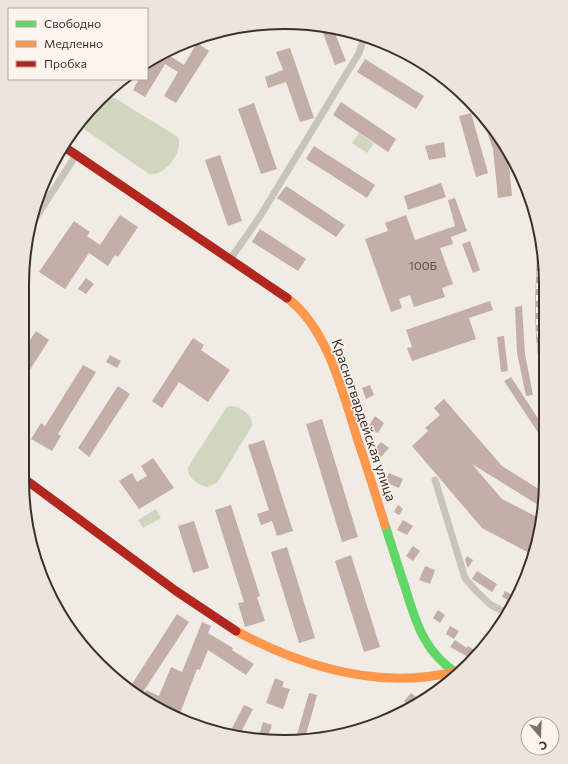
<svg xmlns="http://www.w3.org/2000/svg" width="568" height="764" font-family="Commissioner,sans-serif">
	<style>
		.green { fill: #d1d6bf }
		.building { fill: #c3afa7 }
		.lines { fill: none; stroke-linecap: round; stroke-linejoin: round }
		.street { stroke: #c9c3be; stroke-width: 7 }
		.fast { stroke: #63d668; stroke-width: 9 }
		.slow { stroke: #ff974d; stroke-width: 9 }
		.jam { stroke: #b3261e; stroke-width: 9 }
		.rail-casing { stroke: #b1aca8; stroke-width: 3.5 }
		.rail { stroke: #fbf5ee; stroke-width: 2; stroke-dasharray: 6; stroke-linecap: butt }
		.labels { text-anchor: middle; stroke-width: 3; stroke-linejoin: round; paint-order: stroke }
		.number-label { font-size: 12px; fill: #5d504a }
		.street-label { font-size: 14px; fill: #3b302b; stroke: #fbf5ee }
		.rim { fill: none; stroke: #3b302b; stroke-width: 2 }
	</style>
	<rect width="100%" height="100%" fill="#f0ebe5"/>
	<path class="green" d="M108 94 178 137C184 151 165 177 149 174L84 129 82 126 84 120Z
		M359 133 374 144 367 153 352 143Z
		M230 406C241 406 254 416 252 426L217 483 207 487C197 484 187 478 188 467L226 408Z
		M156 509 161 518 143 528 138 520Z"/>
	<path class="building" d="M320 25 333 28 346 61 335 65Z
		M197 43 209 51 176 103 164 96 178 72 165 64 145 97 133 90 139 79H147V67L151 59 177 46 170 56 184 65Z
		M290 48 314 118 300 122 286 82 268 88 265 77 283 70 276 52Z
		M365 59 424 96 416 109 357 72Z
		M341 102 396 139 388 152 333 115Z
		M254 103 277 169 261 174 238 109Z
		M480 111 492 125 508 153 512 196 498 198 493 149Z
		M471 113 488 173 476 177 459 116Z
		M444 142 446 157 429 160 425 146Z
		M314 146 375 185 367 198 306 159Z
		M220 155 242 221 228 226 205 160Z
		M441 183 446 197 408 210 404 196Z
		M286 186 345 225 336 237 277 198Z
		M455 198 467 231 451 237 453 244 440 248 453 284 442 288 445 297 414 307 410 295 399 299 402 308 391 312 365 239 388 231 385 223 406 215 415 240 455 226 448 200Z
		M120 215 138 227 118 257 115 255 108 266 89 253 65 289 39 272 74 221 90 232 87 236 100 245Z
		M260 229 306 259 298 271 252 242Z
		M470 241 480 270 473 273 462 244Z
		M86 278 94 284 86 294 78 289Z
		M490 301 493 310 469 318 476 339 412 361 407 348 412 347 406 330Z
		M522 306 525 354 533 395 526 396 517 353 515 307Z
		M36 331 49 340 22 382V352Z
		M504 336 508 371 501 372 497 337Z
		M193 338 204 345 201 350 230 370 208 402 179 382 162 408 152 401Z
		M110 355 121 361 117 368 106 362Z
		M83 365 96 372 58 434 61 436 52 451 31 439 41 423 45 426Z
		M511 377 545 429V443L504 381Z
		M370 385 374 395 366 399 362 388Z
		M118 386 130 394 89 457 78 448Z
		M444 399 502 466 545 493 543 508 472 464 502 499 541 519 536 547 531 554 482 528 412 446 428 431 425 428 440 415 434 408Z
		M375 416 384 423 378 433 368 427Z
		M322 419 358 537 342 542 306 424Z
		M264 440 293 531 277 536 272 521 261 525 257 514 269 510 248 445Z
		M381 442 389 448 381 457 374 450Z
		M153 458 174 488 139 509 119 481 132 473 137 482 147 476 141 466Z
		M389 473 403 479 399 488 385 482Z
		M231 505 260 596 257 597 265 621 245 627 238 603 244 602 215 510Z
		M398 505 403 509 399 515 394 512Z
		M403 520 413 526 407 535 397 530Z
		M194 521 209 568 193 573 178 526Z
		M413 546 420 551 413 561 406 556Z
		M287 547 315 638 299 643 271 552Z
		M351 555 380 647 364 652 335 561Z
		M467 556 473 560 468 568 465 560Z
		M425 566 435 570 430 584 419 580Z
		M477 571 497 584 492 592 472 579Z
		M505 591 513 595 510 601 502 597Z
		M438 610 445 615 440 623 433 618Z
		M177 614 189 622 143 692 132 684Z
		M202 622 211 626 208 633 233 648 232 650 254 664 246 675 208 650 200 670 197 669 179 716 143 698 146 690 159 696 171 667 182 672Z
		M450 626 459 631 454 639 446 634Z
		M455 640 467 648 468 646 476 651 472 659 450 647Z
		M275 678 284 682 282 687 290 689 283 709 266 703Z
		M309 693 317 695 313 710 304 741H295Z
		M411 693 420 700 409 706 404 701Z
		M244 705 253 709 239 736 230 732Z
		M263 722 272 725 267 739H258Z"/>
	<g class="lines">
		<path class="street" d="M29 228 76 155
			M231 258 259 218 359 53 363 41 360 34
			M435 480 465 578 476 591 491 605 509 614"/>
		<path class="fast" d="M385 525C392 546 398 567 405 587 416 623 424 652 458 674"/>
		<path class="slow" d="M287 298C327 327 343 393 357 438 367 467 376 496 385 525
			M236 631C303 667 378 690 454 672"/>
		<path class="jam" d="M63 146 287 298
			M22 477 176 591 236 631"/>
		<g class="rail-casing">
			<path id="rail" d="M540 235C537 285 533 335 545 385"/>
		</g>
		<use href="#rail" class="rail"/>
	</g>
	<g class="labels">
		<g class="number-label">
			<text x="423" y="270">100Б</text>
		</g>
		<g class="street-label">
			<text transform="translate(364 420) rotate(71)" y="5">Красногвардейская улица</text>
		</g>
	</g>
	<path d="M0 0H568V764H0ZM284 29H284A255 255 0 0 1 539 284V480A255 255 0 0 1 284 735H284A255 255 0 0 1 29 480V284A255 255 0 0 1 284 29Z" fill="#ece5de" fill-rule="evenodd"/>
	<path class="rim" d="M284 29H284A255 255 0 0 1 539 284V480A255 255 0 0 1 284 735H284A255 255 0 0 1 29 480V284A255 255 0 0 1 284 29Z"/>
	<rect x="8" y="8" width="140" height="72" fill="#fbf5ee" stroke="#aea6a0"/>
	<rect x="16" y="21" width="20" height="6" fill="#63d668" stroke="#aea6a0"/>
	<text x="44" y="28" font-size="12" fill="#3b302b">Свободно</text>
	<rect x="16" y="41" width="20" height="6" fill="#ff974d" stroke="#aea6a0"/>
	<text x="44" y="48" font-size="12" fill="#3b302b">Медленно</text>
	<rect x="16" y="61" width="20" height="6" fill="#b3261e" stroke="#aea6a0"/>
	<text x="44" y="68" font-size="12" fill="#3b302b">Пробка</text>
	<g transform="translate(540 736) rotate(161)"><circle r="19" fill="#fbf5ee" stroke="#aea6a0"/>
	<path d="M0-3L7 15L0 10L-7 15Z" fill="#7a716c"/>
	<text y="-6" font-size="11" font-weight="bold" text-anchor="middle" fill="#3b302b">С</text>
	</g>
</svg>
